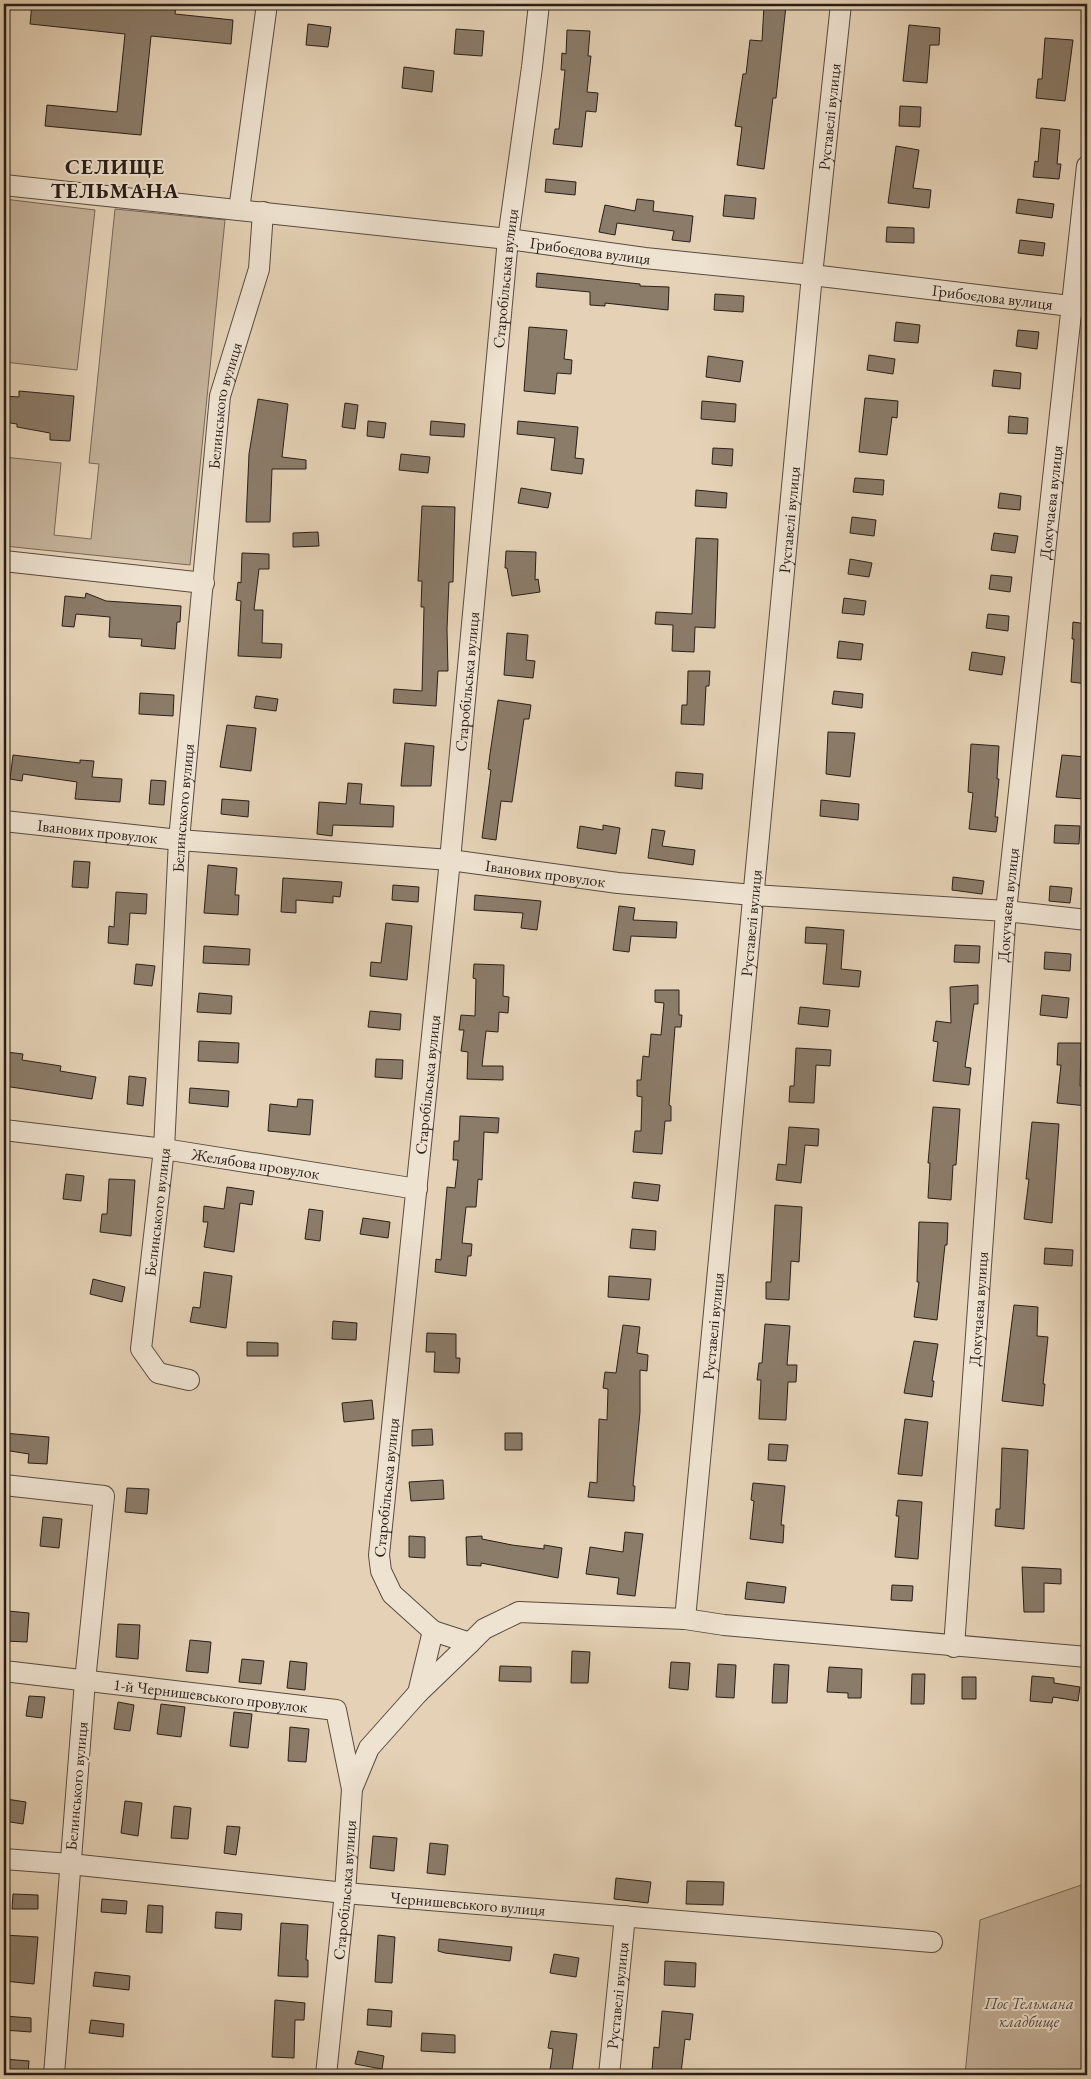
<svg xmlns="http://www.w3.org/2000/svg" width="1091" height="2079" font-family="'EB Garamond',serif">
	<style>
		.green { fill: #c5b39b; stroke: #77685a }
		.building { fill: #8b7c6a; stroke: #291e18 }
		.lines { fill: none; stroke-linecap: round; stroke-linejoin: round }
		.minor-casing { stroke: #584b40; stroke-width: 22 }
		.minor { stroke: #eee2d0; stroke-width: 20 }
		.labels { text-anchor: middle; stroke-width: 4; stroke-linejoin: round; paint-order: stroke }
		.street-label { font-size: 16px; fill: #291e18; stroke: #eee2d0 }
		.park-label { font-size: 16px; font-style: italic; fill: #584b3f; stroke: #eee2d0 }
		.district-label { font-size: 21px; font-weight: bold; letter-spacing: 1px; fill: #291e18; stroke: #eee2d0 }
	</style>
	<rect width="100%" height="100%" fill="#e5d2b6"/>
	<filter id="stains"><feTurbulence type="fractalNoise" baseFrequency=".004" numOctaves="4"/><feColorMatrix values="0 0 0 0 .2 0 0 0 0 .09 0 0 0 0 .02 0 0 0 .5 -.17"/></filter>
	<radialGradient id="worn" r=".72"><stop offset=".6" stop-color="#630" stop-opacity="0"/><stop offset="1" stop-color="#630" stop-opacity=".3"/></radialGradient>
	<path class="green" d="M4 199 95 210 77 370 4 362Z
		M115 209 225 220 190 565 4 546V457L61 463 54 535 91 539 99 464 89 463Z
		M1087 1883V2075H965L980 1920Z"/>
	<path class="building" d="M32 4H176L175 14 233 20 231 44 151 36 141 135 45 126 47 105 117 112 125 34 30 24Z
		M764 5 786 6 776 98H773L764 169 737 165 742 127 735 126 743 74H746L750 40 762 41Z
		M308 24 331 27 328 47 306 45Z
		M909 25 940 28 939 45H930L927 83 903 81Z
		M456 29 484 31 482 56 454 54Z
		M567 30 590 31 588 56H591L587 92 598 93 596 112 586 111 582 147 553 144 555 129H559L565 70H561L562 53 566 54Z
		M1045 38 1073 40 1065 101 1036 98 1038 79H1042Z
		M404 67 434 71 432 92 402 88Z
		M900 106 921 107 920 127 899 126Z
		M1041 128 1060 130 1057 164H1061L1059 179 1033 177 1035 161 1038 162Z
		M896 146 919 150 913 188 931 190 929 208 888 203Z
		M546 179 576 182 575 195 545 192Z
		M725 195 756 198 754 219 723 216Z
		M637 199 654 201 653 211 693 216 690 242 672 240 674 231 617 223 615 235 599 232 605 205 635 211Z
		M1018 199 1054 204 1052 218 1016 213Z
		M887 227 914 228V243L886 242Z
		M1020 240 1045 243 1043 256 1018 253Z
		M537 273 640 284V286L669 287 668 310 605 303V306L590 305V292L536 287Z
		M715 294 744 296 743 312 714 310Z
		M896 322 920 325 918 343 894 341Z
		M529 327 567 330 564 359 572 360 571 374 557 373 555 394 524 391Z
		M1018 330 1039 332 1037 349 1016 346Z
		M869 355 895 359 893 374 867 370Z
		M708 356 743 361 740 382 706 377Z
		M994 370 1021 373 1020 389 992 386Z
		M19 391 74 396 70 441 50 440V433L17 427V424L4 422V396L19 397Z
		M865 398 898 401 897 418 892 417 887 455 859 452Z
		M258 399 288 404 282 457 306 460V469H272L270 522H246L249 454Z
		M702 401 736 404 735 422 701 419Z
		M345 403 358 405 355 429 342 427Z
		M1009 416 1028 418 1027 434 1008 433Z
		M368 421 386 423 384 438 367 436Z
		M431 421 465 424 464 437 430 435Z
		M518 421 578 427 575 458 584 459 582 474 551 470 555 438 517 434Z
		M713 448 733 449 732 466 712 464Z
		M401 454 430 457 428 473 399 470Z
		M855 478 884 480 883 495 853 492Z
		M521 488 551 493 548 508 518 503Z
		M696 490 727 493 726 508 695 506Z
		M1000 493 1021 496 1020 510 998 508Z
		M422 506 455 507 453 582H449L447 629 448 671H438L436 706 393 703 394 689 422 691 424 607H421L422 581H418Z
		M852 517 876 520 874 536 850 533Z
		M318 532 319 546 293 547V533Z
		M994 533 1018 536 1015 553 991 550Z
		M696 538 718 539 715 628 695 627 694 652 672 651 673 625 655 624 656 612 692 614Z
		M506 551 536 552 535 580 538 579 540 592 512 596 507 568H505Z
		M242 553 269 554V569H259L254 610H263L262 643 282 644 281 658 238 656 241 601 236 600 238 582 241 583Z
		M850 559 872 563 869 577 848 574Z
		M991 575 1012 577 1010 592 989 589Z
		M86 593 106 601 181 606 180 622H177L175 649 141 646 142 639 109 637 110 617 76 614 74 627 62 626 65 596 85 598Z
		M844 598 866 601 864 615 842 613Z
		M988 614 1009 616 1008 631 986 628Z
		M1073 622 1087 624V684L1071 682 1074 639H1072Z
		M507 633 528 635 526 660 535 661 533 678 504 675Z
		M839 641 863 644 861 660 837 658Z
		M972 652 1005 657 1002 675 969 670Z
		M688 671H710L709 686H706L704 725 681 724 682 705H687Z
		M834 691 863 694 862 708 832 704Z
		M140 693 174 695 173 716 139 714Z
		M256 696 278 699 276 711 254 708Z
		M498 700 531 705 529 719H524L512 802 501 801 496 840 482 838 491 770 488 769 490 754Z
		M227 725 256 728 251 771 220 767Z
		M828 732 855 733 850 777 826 774Z
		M405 743 434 746 431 786H401Z
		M971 744 999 746 997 779H999L995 817H998L996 832 969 829 973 793 968 792Z
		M13 755 80 763V760L94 761 92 777 122 779 120 802 75 799 77 782 23 774 22 781 10 779Z
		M1062 755 1087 757 1084 799 1056 797Z
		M676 772 703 774 702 789 675 786Z
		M151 780 166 781 164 805 149 804Z
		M348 783 362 784 360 804 394 806 393 827 333 825 332 836 317 834 319 802 346 804Z
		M222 799 249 801 248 817 221 814Z
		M821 800 859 804 858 820 820 816Z
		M603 825 620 828 616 854 577 848 580 826 603 830Z
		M1055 825 1080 826 1079 844 1054 843Z
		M652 829 665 831 662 846 695 850 693 865 648 858Z
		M74 861 90 862 88 888 72 887Z
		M208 865 237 868 235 895H239L238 915 204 913Z
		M953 877 984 881 982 894 952 890Z
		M283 878 342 882 340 897 333 896V903L296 900V913L281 912Z
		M393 885 419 887 418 902 392 900Z
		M1050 886 1072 888 1070 903 1049 901Z
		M116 892 147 894 146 914 130 913 128 945 108 943 109 926 114 927Z
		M475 895 541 901 537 930 521 928 523 913 474 910Z
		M619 906 635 908 633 920 677 922 676 938 631 936 629 952 613 950Z
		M386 923 412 926 407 980 370 976 371 962 381 963Z
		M806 927 844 930 841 969 861 971 859 987 823 984 827 944 805 943Z
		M955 945 980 946 979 963 954 962Z
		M204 946 250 949 249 965 203 963Z
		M1045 952 1071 954 1070 971 1044 969Z
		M136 964 155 966 152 986 134 984Z
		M474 964 504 965 503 996 509 997 508 1013 499 1012 498 1032 486 1031 482 1066H503V1080L467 1079 468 1052 461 1051 464 1030H459L461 1015 475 1016 476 979 473 978Z
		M978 985V1004H974L965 1067 971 1068 969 1085 933 1081 938 1042 933 1041 936 1021 951 1023 950 987Z
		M655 990H679V1015H682L681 1027H675L669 1105 671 1106V1121H665L662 1154 633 1152 635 1131H641L642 1097 637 1096V1080H641L643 1056 649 1057 651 1034 661 1035 664 1003 655 1002Z
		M199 993 232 996 231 1014 197 1012Z
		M1042 995 1069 998 1067 1018 1040 1015Z
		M800 1007 830 1010 828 1027 798 1024Z
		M370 1011 401 1014 400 1030 368 1027Z
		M199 1041 239 1043 238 1063 198 1061Z
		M1058 1043H1081L1080 1086H1087V1106L1057 1103 1061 1065H1057Z
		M796 1048 831 1050 830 1066 816 1065 814 1103 789 1102 790 1086H794Z
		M6 1052 23 1054 22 1060 61 1066 60 1071 96 1077 92 1099 4 1086Z
		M376 1059 403 1060 402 1079 375 1077Z
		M129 1076 146 1078 143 1106 127 1104Z
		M190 1088 229 1091 228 1107 189 1103Z
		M298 1099 313 1100 310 1135 268 1131 270 1104 297 1107Z
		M933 1107 960 1109 956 1165H953L951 1200 928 1198 930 1163H928Z
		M460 1116 499 1118 498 1133 484 1132 482 1180 478 1179 476 1207H466L462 1243 472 1244 471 1256H468L466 1276 435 1272 436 1259 441 1260 447 1187 455 1188 458 1160H453L454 1141H459Z
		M1032 1122 1059 1124 1052 1223 1024 1219 1029 1179H1026Z
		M789 1127 819 1129 818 1146 805 1145 801 1183 776 1180 778 1164 786 1165Z
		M66 1174 84 1176 81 1201 63 1199Z
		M109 1179 135 1180 131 1236 100 1232 102 1214H107Z
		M634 1182 660 1185 658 1201 632 1198Z
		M227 1187 254 1191 252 1205 240 1203 234 1252 204 1247 208 1222H203L204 1206 224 1209Z
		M775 1205 802 1207 799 1262 791 1261 789 1300 766 1299V1282H771Z
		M309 1209 323 1211 320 1241 305 1239Z
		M363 1218 390 1222 388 1238 360 1234Z
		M919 1222 948 1223 947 1245H945L937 1320 914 1317 919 1282H917Z
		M632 1229 656 1231 655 1250 630 1248Z
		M1045 1248 1073 1250 1072 1266 1044 1264Z
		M204 1272 232 1276 226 1328 190 1322 193 1307 200 1308Z
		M609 1276 651 1279 649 1300 608 1297Z
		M93 1279 125 1287 122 1302 90 1294Z
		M1014 1305 1038 1307 1037 1336 1048 1337 1043 1384H1045L1043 1406 1002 1401Z
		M333 1321 357 1323 356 1340 332 1339Z
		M765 1324 790 1326 787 1365H797L796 1382H788L786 1420 759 1419 761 1380H757L759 1363H762Z
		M623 1325 640 1327 637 1353 648 1355 647 1371 640 1370V1412L633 1486H635L634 1501 588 1497 590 1482 597 1483 599 1419 607 1420 608 1389 603 1388 605 1372 616 1373Z
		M427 1333 456 1334V1358H460L459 1373 434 1372 435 1352H426Z
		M914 1341 938 1344 932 1381H934L932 1397 904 1393Z
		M247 1342 278 1343V1356H247Z
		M372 1400 374 1419 344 1422 342 1403Z
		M905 1419 928 1422 922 1476 898 1474Z
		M432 1429 433 1445 412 1446V1430Z
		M4 1433 49 1437 47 1464 28 1463 29 1454 4 1450Z
		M505 1433H522V1450H505Z
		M769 1444 788 1445 786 1461 768 1460Z
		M1002 1448 1028 1450 1024 1529 995 1526 996 1509H1000Z
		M443 1480 444 1499 411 1501 409 1482Z
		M753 1483 785 1486 781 1525H784L783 1543 750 1539 754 1501 751 1500Z
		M127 1488 149 1489 147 1514 125 1512Z
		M898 1500 922 1502 918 1559 895 1557 899 1516H896Z
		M43 1517 62 1519 59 1548 40 1546Z
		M625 1532 643 1534 635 1596 617 1594 619 1578 586 1574 590 1547 623 1552Z
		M409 1536 425 1537V1558L409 1557Z
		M482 1536V1539L512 1545 544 1549V1545L562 1548 558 1578 481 1563V1566L467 1565 466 1537Z
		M1022 1567 1061 1569V1584L1044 1583V1612H1024Z
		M747 1582 786 1587 784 1603 745 1599Z
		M892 1585 913 1586 912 1601 891 1600Z
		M8 1611 29 1613 27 1642 5 1641Z
		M118 1624 140 1625 138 1659 116 1657Z
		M190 1640 211 1642 208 1673 186 1671Z
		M572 1651 590 1652 588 1683H571Z
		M242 1659 264 1661 261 1684 239 1682Z
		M290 1661 307 1663 305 1690 287 1688Z
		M671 1662 690 1663 688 1690 669 1688Z
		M718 1664 736 1665 734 1698 716 1697Z
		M774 1664 789 1665 787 1703H772Z
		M500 1666 531 1667V1682L499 1681Z
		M829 1667 862 1669 861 1698H848V1693L827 1692Z
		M912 1674H925L924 1704H911Z
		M1032 1676 1054 1678V1683L1080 1687 1078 1701 1053 1697 1052 1703 1030 1701Z
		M962 1677H976V1699H962Z
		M29 1696 45 1697 42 1718 26 1716Z
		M118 1702 134 1705 130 1731 114 1729Z
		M161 1704 185 1707 181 1737 157 1734Z
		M234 1712 252 1714 248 1748 230 1746Z
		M290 1727 309 1729 306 1762 288 1761Z
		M6 1799 26 1802 23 1824 4 1821Z
		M125 1801 142 1803 138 1836 121 1833Z
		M174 1806 191 1808 188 1839 171 1838Z
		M227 1826 240 1827 236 1855 224 1853Z
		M373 1836 397 1838 394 1871 370 1868Z
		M430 1843 448 1845 445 1875 427 1873Z
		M616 1878 651 1882 648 1903 614 1899Z
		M687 1881 724 1882 723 1905 686 1904Z
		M13 1894 38 1895V1909H12Z
		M102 1899 127 1901 126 1914 101 1912Z
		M148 1905 163 1906 162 1933 146 1932Z
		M216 1912 242 1914 241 1930 215 1928Z
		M281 1923 308 1925 306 1960H308V1977L278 1976Z
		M4 1935 38 1937 34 1984 4 1981 7 1949H4Z
		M378 1935 395 1937 392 1983 375 1982Z
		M439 1939 512 1947 510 1961 445 1953 438 1951Z
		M554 1954 579 1958 576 1977 550 1973Z
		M665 1961 696 1963 695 1987 664 1985Z
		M95 1972 130 1976 129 1990 93 1986Z
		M275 2000 305 2003 304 2020H295L294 2058 272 2057Z
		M368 2009 392 2011 391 2027 367 2025Z
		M662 2011 693 2014 690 2040 685 2039 681 2073 652 2070 654 2047 659 2048Z
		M4 2016 31 2018V2032L4 2030Z
		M91 2020 124 2024 123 2037 89 2033Z
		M551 2031 577 2034 572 2072 550 2070 553 2049 548 2048Z
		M422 2033 455 2035V2053L421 2051Z
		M358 2051 384 2056 382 2069 355 2064Z
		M4 2059 29 2061 28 2075 4 2074Z"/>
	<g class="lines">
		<g class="minor-casing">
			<g id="minor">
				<path id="s1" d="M4 185 508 239 645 258 812 275 1087 308"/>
				<path d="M239 210 267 4"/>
				<path d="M4 561 204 583"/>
				<path id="s2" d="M4 821 179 840 450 860 618 883 753 895 1006 911 1087 920"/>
				<path id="s3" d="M4 1130 164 1149 417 1189"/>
				<path id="s4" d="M189 1380 158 1373 141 1349 164 1149 179 840 220 396 259 269 263 212"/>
				<path d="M4 1485 104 1496 85 1681 54 2075"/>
				<path d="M685 1619 724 1625 1087 1657"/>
				<path id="s5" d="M470 1643 484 1629 519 1612 685 1619 812 275 841 4"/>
				<path id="s6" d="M954 1647 1006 911 1087 166"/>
				<path id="s7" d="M4 1671 336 1710 352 1789"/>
				<path d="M418 1693 433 1631"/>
				<path id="s8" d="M4 1859 70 1864 345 1893 932 1942"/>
				<path id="s9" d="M326 2075 345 1893 352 1789 369 1748 418 1693 470 1643 433 1631 392 1594 381 1571 379 1555 450 860 508 239 532 67 539 4"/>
				<path id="s10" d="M609 2075 625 1916"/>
			</g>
		</g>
		<use href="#minor" class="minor"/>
	</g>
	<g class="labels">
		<g class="street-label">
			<text dy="6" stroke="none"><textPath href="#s5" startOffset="1734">Руставелі вулиця</textPath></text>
			<text dy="6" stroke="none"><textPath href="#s1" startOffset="590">Грибоєдова вулиця</textPath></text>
			<text dy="6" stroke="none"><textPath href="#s9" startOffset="1896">Старобільська вулиця</textPath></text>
			<text dy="6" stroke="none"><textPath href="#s1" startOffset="995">Грибоєдова вулиця</textPath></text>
			<text dy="6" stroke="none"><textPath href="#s4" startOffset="1009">Белинського вулиця</textPath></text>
			<text dy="6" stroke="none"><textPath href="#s6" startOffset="1149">Докучаєва вулиця</textPath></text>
			<text dy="6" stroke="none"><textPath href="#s5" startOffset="1329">Руставелі вулиця</textPath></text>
			<text dy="6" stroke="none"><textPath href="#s9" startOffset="1491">Старобільська вулиця</textPath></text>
			<text dy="6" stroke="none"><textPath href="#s4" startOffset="604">Белинського вулиця</textPath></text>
			<text dy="6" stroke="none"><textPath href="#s2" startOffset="94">Іванових провулок</textPath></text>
			<text dy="6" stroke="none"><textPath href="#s2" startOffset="544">Іванових провулок</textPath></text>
			<text dy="6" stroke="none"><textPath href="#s6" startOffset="744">Докучаєва вулиця</textPath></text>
			<text dy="6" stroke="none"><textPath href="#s5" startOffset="924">Руставелі вулиця</textPath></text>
			<text dy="6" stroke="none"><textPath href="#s9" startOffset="1086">Старобільська вулиця</textPath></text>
			<text dy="6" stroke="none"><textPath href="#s3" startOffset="254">Желябова провулок</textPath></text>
			<text dy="6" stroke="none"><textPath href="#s4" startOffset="199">Белинського вулиця</textPath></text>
			<text dy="6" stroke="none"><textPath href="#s6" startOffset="339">Докучаєва вулиця</textPath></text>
			<text dy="6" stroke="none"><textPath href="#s5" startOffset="519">Руставелі вулиця</textPath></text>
			<text dy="6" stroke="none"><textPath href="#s9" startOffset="681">Старобільська вулиця</textPath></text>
			<text dy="6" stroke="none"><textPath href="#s7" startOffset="208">1-й Чернишевського провулок</textPath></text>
			<text transform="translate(76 1786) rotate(-85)" y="6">Белинського вулиця</text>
			<text dy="6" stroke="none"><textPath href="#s9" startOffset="186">Старобільська вулиця</textPath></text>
			<text dy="6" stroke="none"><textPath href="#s8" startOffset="466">Чернишевського вулиця</textPath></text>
			<text dy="6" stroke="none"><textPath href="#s10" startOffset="80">Руставелі вулиця</textPath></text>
		</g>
		<g class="park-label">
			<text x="1029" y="2009">Пос Тельмана<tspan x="1029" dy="18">кладбище</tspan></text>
		</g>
		<g class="district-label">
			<text x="115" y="174">СЕЛИЩЕ<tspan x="115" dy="24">ТЕЛЬМАНА</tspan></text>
		</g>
	</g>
	<rect width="1091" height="2079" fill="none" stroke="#e5d2b6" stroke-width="20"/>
	<rect x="5" y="5" width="1081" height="2069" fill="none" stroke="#291e18" stroke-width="2.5"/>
	<rect x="10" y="10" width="1071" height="2059" fill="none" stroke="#291e18"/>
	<rect width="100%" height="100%" filter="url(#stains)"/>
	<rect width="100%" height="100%" fill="url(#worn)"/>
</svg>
